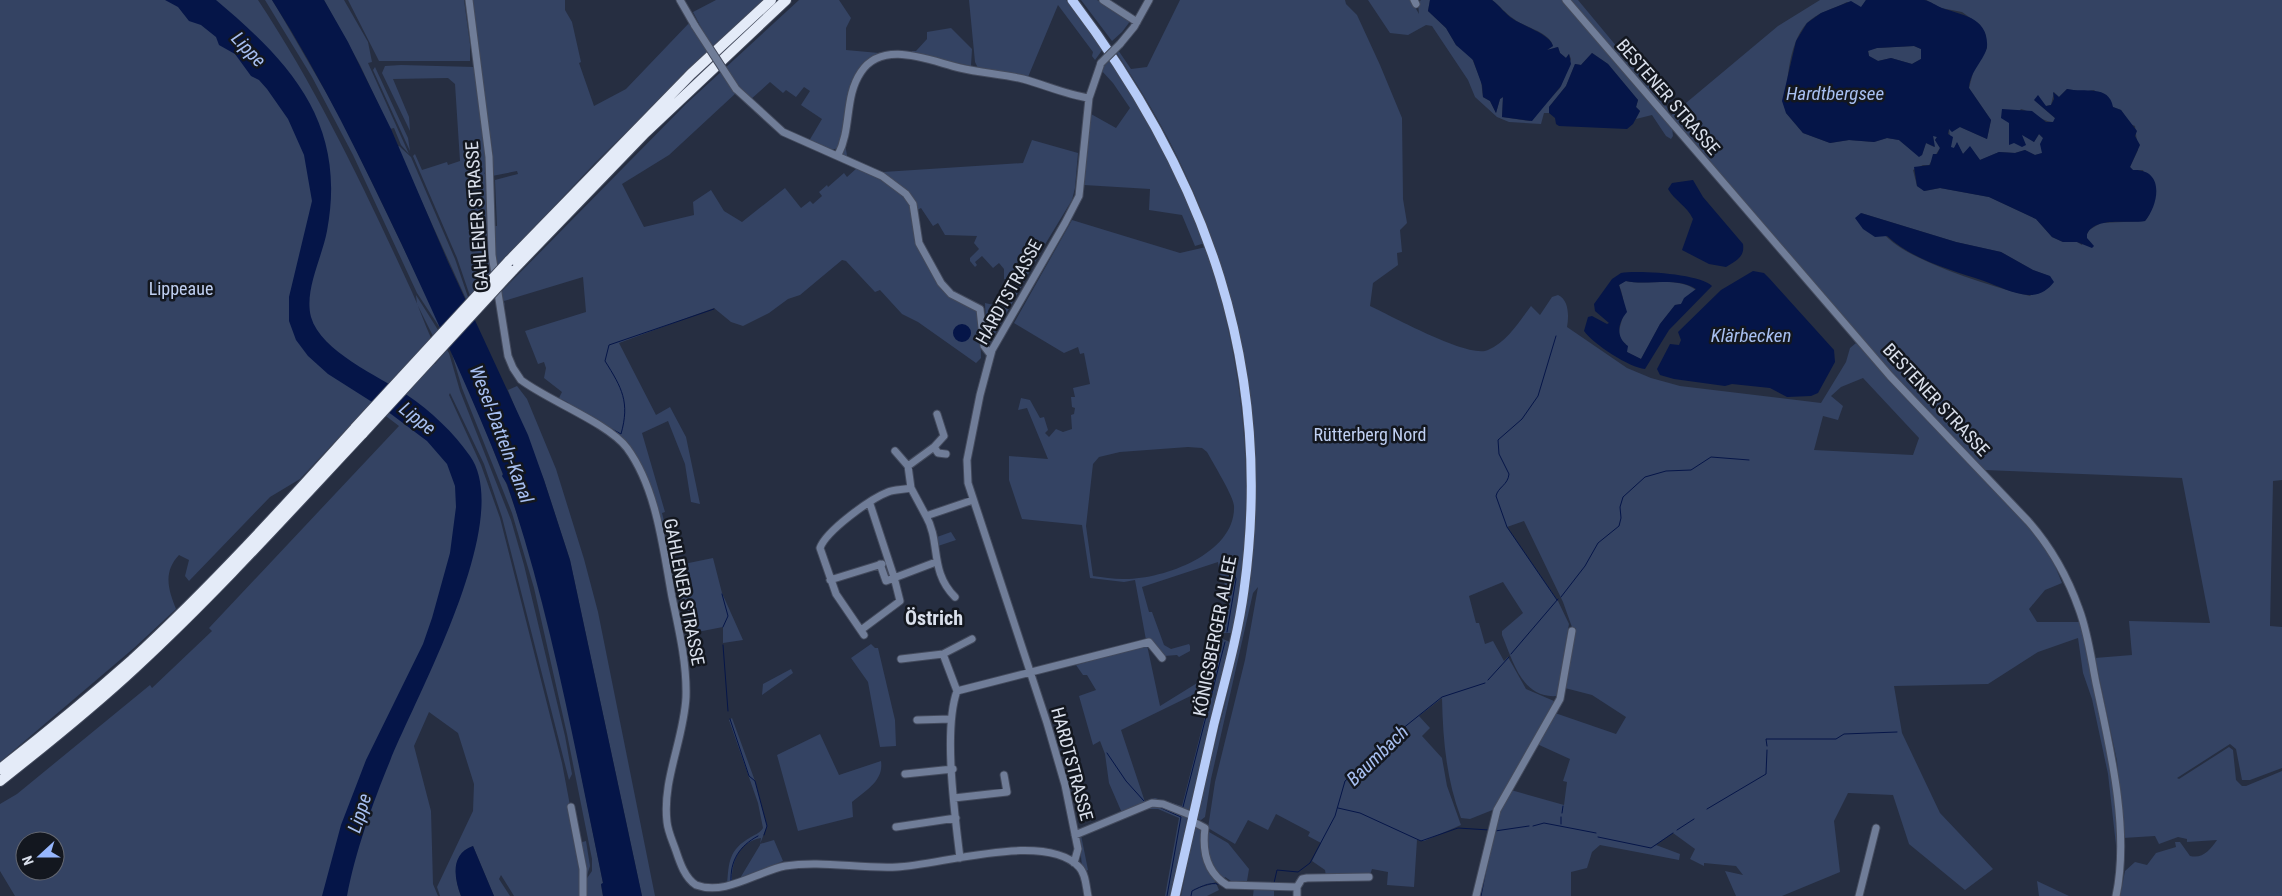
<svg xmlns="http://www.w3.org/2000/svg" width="2282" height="896" font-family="'Roboto Condensed',sans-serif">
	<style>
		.green { fill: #344363; fill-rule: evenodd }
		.water { fill: #051548; fill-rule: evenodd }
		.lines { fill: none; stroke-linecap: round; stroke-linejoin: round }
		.stream { stroke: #051548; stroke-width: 1 }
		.minor-casing { stroke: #434a5c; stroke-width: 9 }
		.major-casing { stroke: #434a5c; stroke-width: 11 }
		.highway-casing { stroke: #434a5c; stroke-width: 12 }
		.minor { stroke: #707d98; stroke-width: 7 }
		.major { stroke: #b7ccf8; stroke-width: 9 }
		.highway { stroke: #e4ebf8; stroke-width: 10 }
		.minor-bridge-casing { stroke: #434a5c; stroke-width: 9; stroke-linecap: butt }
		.highway-bridge-casing { stroke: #434a5c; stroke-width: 12; stroke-linecap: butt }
		.minor-bridge { stroke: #707d98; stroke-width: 7 }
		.highway-bridge { stroke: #e4ebf8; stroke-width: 10 }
		.labels { text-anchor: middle; stroke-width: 5; stroke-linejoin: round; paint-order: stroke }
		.street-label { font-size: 18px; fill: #dae0ec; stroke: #13171f }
		.park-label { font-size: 18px; fill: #c0d0f2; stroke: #13171f }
		.water-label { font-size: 19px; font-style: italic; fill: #a8c0f2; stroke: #13171f }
		.quarter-label { font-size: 20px; font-weight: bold; fill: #dae0ec; stroke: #13171f }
	</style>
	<rect width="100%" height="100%" fill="#262e41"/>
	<path class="green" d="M0 0H258C319 92 366 192 412 292 419 307 424 323 431 338L424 347 435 364 447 350 449 353 460 391 511 520 524 565 565 736 572 774 569 780 502 517 484 464 450 393 449 395 481 465 500 518 562 763 582 869 581 896H514L501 875 499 879 510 896H494L473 846C451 854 454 879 461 896H440L437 887 473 811 474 784 458 733 429 712 414 746 431 811 433 884 438 896H15L0 871V804L17 794 150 685 152 688 212 631 209 628 399 426 370 404 300 479 270 497 189 581 185 576 189 560 179 555C163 572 168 589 176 609L134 648 0 762ZM25 841H55V871H25Z
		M265 0H272L277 8 342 120 441 326 440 328 417 293 353 155 312 77Z
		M324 0H344L368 42 372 62 368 63 409 154 401 145 394 128 390 129 360 65Z
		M348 0H464L470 44V61H379Z
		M471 0H565V10L572 22 581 62 579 63 594 106 626 89 691 21 710 50 595 163 496 268 493 226H497L495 180 518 174 517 171 492 176 493 155Z
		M716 0H763L712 48 693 12Z
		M799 0H839L851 18 846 28V50L879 53C839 76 854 111 839 148L831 150 809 141 822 119 801 105 810 91 804 87 796 97 786 90 783 93 770 82 750 100 740 98 736 93 669 155 622 184 644 227 694 215 693 202 711 190 724 211 742 222 785 188 801 208 810 201 813 204 822 196 819 192 827 185 828 187 844 173 847 177 858 167 894 185 912 204 917 245 946 294 980 312 981 358 976 363 918 322 902 314 880 290 875 292 846 261 842 260 800 295 788 299 769 313 743 326 731 322 714 308 619 343 656 415 670 407 686 437 700 504 691 502 685 464 668 421 642 433 665 512 662 513 666 529 661 530 627 446 558 400 562 392 544 378 546 368 544 362 538 364 525 331 586 312 583 277 504 301 505 306 499 294 686 104Z
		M969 0H1066L1103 49 1095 60 1092 56 1093 52 1058 5 1028 77 978 68 975 62Z
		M1081 0H1097L1131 20 1122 32 1112 41Z
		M1180 0H1345L1346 4 1357 15 1380 65 1402 118 1403 199 1407 223 1400 230 1402 252 1397 253 1398 265 1373 283 1370 306C1392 316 1469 359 1488 350 1507 342 1519 322 1531 306L1540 315 1552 297 1558 295C1569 300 1569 316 1567 327L1627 368 1651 378 1680 386 1821 403 1846 362 1850 348 1856 343 2028 522 2051 556 2062 583 2045 590 2029 609 2037 622H2082L2102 716 2115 798 2119 872 2108 774 2092 699 2083 673 2078 638 2038 652 1988 684 1894 686 1902 733 1940 813 1993 869 1965 890 1909 844 1893 795 1848 793 1834 821 1840 872 1782 896H1736L1725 871 1743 875 1736 866 1704 863V866L1690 859 1695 849 1673 833 1654 846 1656 845 1680 854 1679 860 1600 845 1592 852 1587 868 1571 872V896H1478L1498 812 1511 790 1564 805 1567 782 1563 781 1570 759 1537 744 1555 713 1616 734 1626 717 1592 695 1565 688 1576 628 1573 630 1563 602 1524 521 1507 527 1558 601 1569 624 1557 696C1522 699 1513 661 1502 635V631L1523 613 1503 582 1469 596 1476 623H1479L1485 644 1493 641 1504 661 1508 657 1526 689 1554 701 1495 809 1470 819 1461 818C1446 778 1443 740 1442 698L1419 716 1430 728 1422 736 1442 758 1447 786 1461 825 1424 841 1417 840 1414 887 1387 885 1388 872 1372 869 1370 875 1326 876 1325 870 1312 861 1321 843 1308 836 1310 832 1276 814 1268 830 1248 820 1235 844 1208 828 1215 782 1245 660 1258 587 1253 593 1211 779 1205 817 1201 820 1196 819C1214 743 1237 668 1248 591 1267 447 1246 302 1184 171 1165 129 1141 90 1116 52L1118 50 1131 69 1147 67ZM1863 378 1919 438 1913 455 1814 450 1823 416 1838 420 1843 406 1831 396 1841 387Z
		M1368 0H1411L1419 14 1418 3 1421 0H1430L1428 11 1446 28 1456 45 1471 56 1481 81 1483 97 1490 101 1496 113 1500 99 1503 97 1502 117 1530 121 1560 88 1571 59 1569 54 1566 58 1560 53 1558 47 1547 50 1553 46C1550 32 1524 27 1514 19 1506 14 1500 6 1492 0H1564L1672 127 1673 136 1671 139 1666 136 1652 115 1636 119 1640 111 1636 107 1638 100 1608 64 1592 53 1581 65 1575 64 1566 86 1549 107V113H1544L1541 124 1509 122 1497 117 1475 97 1468 80 1432 26 1426 25 1408 35 1390 33Z
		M1569 0H1578L1672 113 1664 110Z
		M1820 0H1866L1861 8 1847 2C1834 9 1817 12 1806 24 1788 45 1786 86 1786 113L1803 133 1830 143 1849 140 1874 142 1887 138 1899 140 1919 156 1922 155 1926 143 1934 147 1933 135 1937 137 1935 140 1940 148 1929 165H1923L1913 170 1917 186 1925 191 1940 188 1989 197 2036 219 2052 237 2063 242H2077L2082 245 2089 230 2101 223 2145 221C2158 205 2149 188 2143 170H2133L2130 167 2138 150 2135 126 2130 124 2121 110 2113 107 2094 90 2082 92 2067 89 2059 97 2054 92 2051 105 2046 106 2034 100 2056 119 2054 122C2042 122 2033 112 2021 109L2009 123 2034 142 2039 134 2043 138V153L2035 155 2025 150 2015 153 1999 152 1980 160 1970 147 1963 154 1957 143 1954 148H1951L1949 128 1960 127 1987 139 1991 120 1969 88 1974 69 1987 48 1985 33 1979 24 1962 12 1941 8 1926 0H2282V480L2273 481 2270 626 2282 627V768L2250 780H2242L2236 749 2230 744 2177 778 2179 779 2229 747 2233 750 2236 780 2242 786H2246L2282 771V896H2120L2125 871 2135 862 2147 865 2156 853 2176 847 2175 842H2180L2190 856C2203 859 2210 850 2217 840L2187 842V839L2178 837 2159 844 2155 836 2123 838 2117 761 2095 658 2132 655 2129 621 2210 623 2182 478 1985 470 1877 358 1668 118 1778 26ZM1861 213 1956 242 2001 252 2033 270 2049 276 2030 296C1996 288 1927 266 1898 246 1885 237 1873 223 1861 213Z
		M951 28 972 49 971 66 912 53V51H916L927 39V32Z
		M1914 46 1921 49V59L1912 64 1891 58 1878 61 1869 56 1868 50 1877 48Z
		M1109 59 1135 99 1176 174 1205 243 1195 246 1182 215 1149 210 1150 189 1084 185 1091 114 1116 128 1130 108 1113 83 1101 70Z
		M401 65 475 67 485 142 486 172 484 173 487 176 491 272 470 296 457 258 413 156 415 154 422 170 447 162 448 165 460 161 455 84 448 78 393 79 409 117 410 131 382 73 385 66Z
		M375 67 408 138 410 151 373 70Z
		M1032 140 1078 153 1075 188 1072 200 1041 251 1032 254 1024 264 1020 261 1014 264V270L1018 273 1012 281 1004 279V269L999 263 993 268 982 256 975 262 977 265 975 267 970 261V258L979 249 974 243 977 236 945 235 938 223 933 226 921 208 917 210 912 199 840 153 845 143 847 156 883 172 1023 163Z
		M399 146 411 157 455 259 468 297 466 299 397 147Z
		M1072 220 1180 253 1206 247C1247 375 1258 499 1232 633H1219L1220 626 1227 622 1225 609 1229 607 1224 581 1221 579 1218 562 1142 587 1149 612H1152L1164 645 1171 649 1189 644 1190 646V651L1179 657 1177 655 1164 656 1146 640 1135 580 1124 582 1090 578 1082 525 1022 519 1009 480V456L1048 459 1027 408 1018 410 1021 398 1030 400 1040 418 1044 417 1048 430 1045 433 1049 437 1056 429 1063 432 1072 429 1071 415 1074 414 1075 408 1072 407 1071 397H1075L1073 388 1090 384 1084 353 1080 354 1078 347 1064 353 1014 323ZM1188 447 1202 448 1207 452C1213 463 1234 497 1234 506 1236 554 1162 580 1123 579 1113 579 1103 577 1093 576L1086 526 1093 464 1099 457 1120 452Z
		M1036 253H1040L987 348 985 303 998 306 1002 288 1014 285Z
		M1625 281C1648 286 1676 276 1696 290L1681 304 1675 305 1660 324 1641 359 1627 352 1626 344C1612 337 1624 321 1624 309 1624 301 1622 292 1619 285Z
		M416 295 438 330 433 336 417 304Z
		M450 347C481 418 511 488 532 562 562 667 581 776 603 883L601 885 603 896H584L585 881 592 871V859L567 734 534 588 512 513 462 388Z
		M517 386 527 399 556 469 584 559 598 612 655 896H642L570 560 544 480 508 390Z
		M951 532 956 540 938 546 937 537Z
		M713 558 722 593 743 640 723 643V627L687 634 674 566Z
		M1218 637 1230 642 1189 810 1158 802 1122 813 1109 783 1105 754 1100 741 1093 745 1079 696 1096 690 1087 675H1083L1076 665 1147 645 1160 706 1202 680 1200 675 1214 668 1221 644ZM1213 685 1182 806 1155 798 1145 802 1121 730Z
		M871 644 875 648H878L895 720 896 746 880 747 868 682 851 658Z
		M791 669 793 673 762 695 763 684Z
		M732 718 755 781 767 826 760 844 774 840 783 861 739 880 760 845 761 838C739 842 731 862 732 883L727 885C729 863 728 850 751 837 756 834 760 833 763 828L758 803 729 720Z
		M820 734 839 775 881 761C884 781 866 790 852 802L853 817 798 831 777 755Z
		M1157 804 1187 818 1172 896H1165L1179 818 1158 809H1145L1081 835 1088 870 1086 871 1082 867 1079 835 1145 807Z
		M1195 826 1202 830C1200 855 1203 861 1216 882L1191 890 1216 883 1219 890 1207 896H1181Z
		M1209 832 1228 843 1249 869 1247 881H1231L1225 877 1223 881C1212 864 1201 852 1209 832Z
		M586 841 590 866 587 875 579 843Z
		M2037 881 2069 896H2039Z
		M1254 887H1274V896H1253Z"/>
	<path class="water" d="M165 0H216C292 64 347 124 327 231 322 258 304 290 311 317 321 352 379 376 407 395 431 411 454 433 470 456 515 520 416 696 390 761 373 802 355 853 347 896H322L341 825 366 760 423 644 432 618 450 553 456 507 455 486 447 464 427 441 391 414 328 374 308 356 296 340 289 321V297L312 201 304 155 288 119 267 89 259 80 251 76 235 54 219 45 216 37 201 25 189 21 178 7Z
		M272 0H324L348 42 391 129 448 262 528 435 544 480 570 560 642 896H603L601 884 603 883C575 749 551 614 507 484L502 476 503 474C472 396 437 321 402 245 362 161 322 78 272 0Z
		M1430 0H1492C1500 6 1505 14 1513 19 1523 26 1550 34 1553 46L1547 50 1558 47 1560 53 1566 58 1569 54 1571 64 1561 86 1532 121 1502 117 1503 97 1500 99 1496 113 1490 101 1483 97 1482 85 1473 60 1456 45 1446 28 1428 11Z
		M1866 0C1885 0 1905 0 1924 0 1931 1 1936 6 1942 8 1961 15 1989 17 1987 47 1985 59 1970 71 1969 88L1991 120 1987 139 1960 127 1952 132 1949 129 1948 134 1953 137 1951 147 1954 148 1957 142 1963 154 1970 146 1980 160 1999 152 2015 153 2025 150 2035 155 2042 153 2040 144 2043 138 2039 134 2034 142 2022 135 2026 145 2022 147 2014 143 2009 145V123L2001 118 2002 109 2032 111 2046 122H2053L2055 118 2034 100 2038 95 2046 106 2051 105 2054 99 2053 92 2059 97 2067 89C2084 93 2109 84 2113 107L2121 110 2137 131 2135 136 2140 145 2130 167 2133 170C2165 169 2159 204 2145 221 2126 224 2096 216 2087 234V238L2094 246 2092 248 2077 242H2063L2052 237 2036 219 1989 197 1940 188 1924 191 1917 186 1914 167 1930 165 1933 154H1937L1940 148 1935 140 1937 137 1933 136 1935 147 1926 143 1922 155 1919 157 1899 140 1887 138 1874 142 1849 140 1830 143 1803 133 1786 113 1782 101 1796 41 1807 23 1821 13 1851 1 1861 7ZM1914 46 1921 49V59L1912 64 1891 58 1878 61 1869 56 1868 51 1877 48Z
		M1592 53 1608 64 1638 100 1636 107 1640 111 1633 124 1627 129 1559 126 1556 124 1555 118 1549 113V107L1566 86 1575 64 1581 65Z
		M1693 180 1703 197 1743 244C1745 257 1736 261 1726 267L1709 264 1682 250 1693 219C1687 206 1675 201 1668 189L1672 183Z
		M1861 213 1956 242 2001 252 2033 270 2050 276 2054 282C2048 290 2039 296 2028 295 2013 294 1998 286 1984 281 1951 270 1913 260 1887 236L1875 237 1863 229 1855 218Z
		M1753 271 1764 273 1769 278 1834 350 1835 362 1818 393 1811 396 1787 397 1770 388 1732 384 1725 386 1674 379 1660 375 1657 369 1670 344 1679 345 1681 340 1678 332 1721 290Z
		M1621 273C1638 270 1701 274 1712 286L1669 330 1645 369C1630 368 1593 344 1584 331L1588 317 1592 316 1607 324 1609 323 1595 311 1594 304 1612 279ZM1626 281C1648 286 1676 276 1696 289L1684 298 1681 304 1675 305 1660 324 1641 359 1627 352 1628 346C1616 337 1617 324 1627 312L1619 285Z
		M953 333a9 9 0 1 1 18 0a9 9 0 1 1-18 0Z
		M473 846 494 896H461C454 878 450 854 473 846Z"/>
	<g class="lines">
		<path class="stream" d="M1556 336 1538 396 1522 419 1498 440 1499 454 1509 474C1508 485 1498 487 1496 496L1507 527 1557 600
			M562 400 568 403
			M601 423 621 434C630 402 622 388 605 361L609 345 714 309
			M722 594 728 616 723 627
			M1561 597 1585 566 1598 543 1619 526 1621 518 1620 507 1623 497 1645 477 1666 471 1691 470 1711 457 1749 460
			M1227 632 1236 579 1230 560
			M723 645 728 711
			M1511 654 1558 599
			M1488 680 1509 657
			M730 719 749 776 755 781 767 826 764 835
			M1767 746 1766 739H1836L1844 734 1897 732
			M1107 753 1126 781 1144 801
			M1159 807 1181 817 1167 896
			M1183 807 1225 642
			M1338 808 1360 813 1421 841 1458 828 1489 830
			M1707 809 1766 774 1767 750
			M1562 813 1563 806
			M1561 824V817
			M1533 826 1544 823 1596 833
			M1677 830 1694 819
			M1495 831 1529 826
			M1598 837 1651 848 1673 833
			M1201 847 1204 862
			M1214 878 1217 882
			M731 882C730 861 739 846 758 836
			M1268 883H1274L1277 870 1298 872 1310 863 1335 816 1345 781 1383 750 1387 741 1442 697 1485 683
			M1191 896 1192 891C1202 886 1213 880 1223 886
			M1481 896 1487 865"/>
		<g class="minor-casing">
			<path id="minor" d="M469 0 489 157 492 255 508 356 513 368 521 380C549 401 608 423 627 448 657 489 663 549 672 597 679 630 687 664 686 697 684 739 662 780 667 822 668 832 673 842 676 851 680 863 685 878 696 885 725 896 756 872 785 866 821 860 860 869 897 867 941 865 1045 831 1079 867 1086 874 1086 887 1088 896
				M680 0 695 26
				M1103 0 1137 22
				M1414 0 1416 4
				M1566 0 1890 376 2028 521C2050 546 2068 578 2079 609 2088 633 2091 658 2096 683 2110 748 2130 830 2116 896
				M1120 44 1134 27 1149 0
				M736 89 783 132 882 176 906 194 913 204 919 243 941 283 951 294 980 309 984 346 990 354
				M838 155C852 128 844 97 861 72 883 39 930 61 960 68 981 73 1002 74 1023 79 1045 85 1067 95 1089 98
				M934 447 944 436 937 414
				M895 451 908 466
				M946 454 938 453 934 447 908 466 911 488 926 516 973 500
				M926 516C941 542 929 571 955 597
				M880 564 886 581 936 562
				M830 580 882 564
				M861 630 900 601 894 577 870 504
				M864 635 836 594 820 548C826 531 870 499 888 492 894 489 903 490 911 488
				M943 654 972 639
				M901 659 943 654 957 691
				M917 720 951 719
				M905 774 953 769
				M954 798 1007 792 1004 775
				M571 807 583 869V896
				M1192 821 1205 828C1202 851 1206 872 1227 885L1297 887 1302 879 1307 878 1369 877
				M896 827 956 818
				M1075 835 1152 803 1163 804 1193 816
				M960 858C955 816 943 730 957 691L1149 642 1162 658
				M1074 863 1078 849 1065 785 1047 723 968 483 967 460 980 395 992 350 1065 223 1079 196 1089 98 1101 63
				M1297 896V887
				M1476 896 1497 810 1560 699 1572 631
				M1859 896 1876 828"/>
		</g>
		<g class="major-casing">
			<path id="major" d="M1072 0C1206 177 1275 366 1244 590 1238 635 1225 680 1214 724 1201 781 1188 839 1175 896"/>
		</g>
		<g class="highway-casing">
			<path id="highway" d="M509 261 691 74 771 0
				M512 271 645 133 786 0
				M0 769C45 734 89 698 132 660 211 587 284 507 356 427
				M0 781C47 744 93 707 136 667 216 593 289 512 363 433"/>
		</g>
		<use href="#minor" class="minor"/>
		<use href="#major" class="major"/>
		<use href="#highway" class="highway"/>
		<g class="minor-bridge-casing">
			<path id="minor-bridge" d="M695 26 736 89
				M1101 63 1120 44"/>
		</g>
		<g class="highway-bridge-casing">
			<path id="highway-bridge" d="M356 427 509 261
				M363 433 512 271"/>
		</g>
		<use href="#minor-bridge" class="minor-bridge"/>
		<use href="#highway-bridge" class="highway-bridge"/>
	</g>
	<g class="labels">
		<g class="street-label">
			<text transform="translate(1668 97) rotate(49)" y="6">BESTENER STRASSE</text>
			<text transform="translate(477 216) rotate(-94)" y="6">GAHLENER STRASSE</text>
			<text transform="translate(1009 292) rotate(-61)" y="6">HARDTSTRASSE</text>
			<text transform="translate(1936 400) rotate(47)" y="6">BESTENER STRASSE</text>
			<text transform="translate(684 592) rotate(79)" y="6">GAHLENER STRASSE</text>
			<text transform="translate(1215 636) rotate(-79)" y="6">KÖNIGSBERGER ALLEE</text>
			<text transform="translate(1072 764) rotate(75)" y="6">HARDTSTRASSE</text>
		</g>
		<g class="park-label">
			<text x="181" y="295">Lippeaue</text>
			<text x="1370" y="441">Rütterberg Nord</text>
		</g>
		<g class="water-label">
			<text transform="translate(249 49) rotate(46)" y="7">Lippe</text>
			<text x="1835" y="100">Hardtbergsee</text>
			<text x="1751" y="342">Klärbecken</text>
			<text transform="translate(418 418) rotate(38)" y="7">Lippe</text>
			<text transform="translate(502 434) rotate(69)" y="7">Wesel-Datteln-Kanal</text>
			<text transform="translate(1377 755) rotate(-44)" y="7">Baumbach</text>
			<text transform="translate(359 813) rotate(-73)" y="7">Lippe</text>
		</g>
		<g class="quarter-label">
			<text x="934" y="625">Östrich</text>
		</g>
	</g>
	<g transform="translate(40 856) rotate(249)"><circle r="24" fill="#13171f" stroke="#636771"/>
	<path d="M0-4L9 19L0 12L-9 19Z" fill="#96b6fd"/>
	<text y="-8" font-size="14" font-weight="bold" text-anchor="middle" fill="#dae0ec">N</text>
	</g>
</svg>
